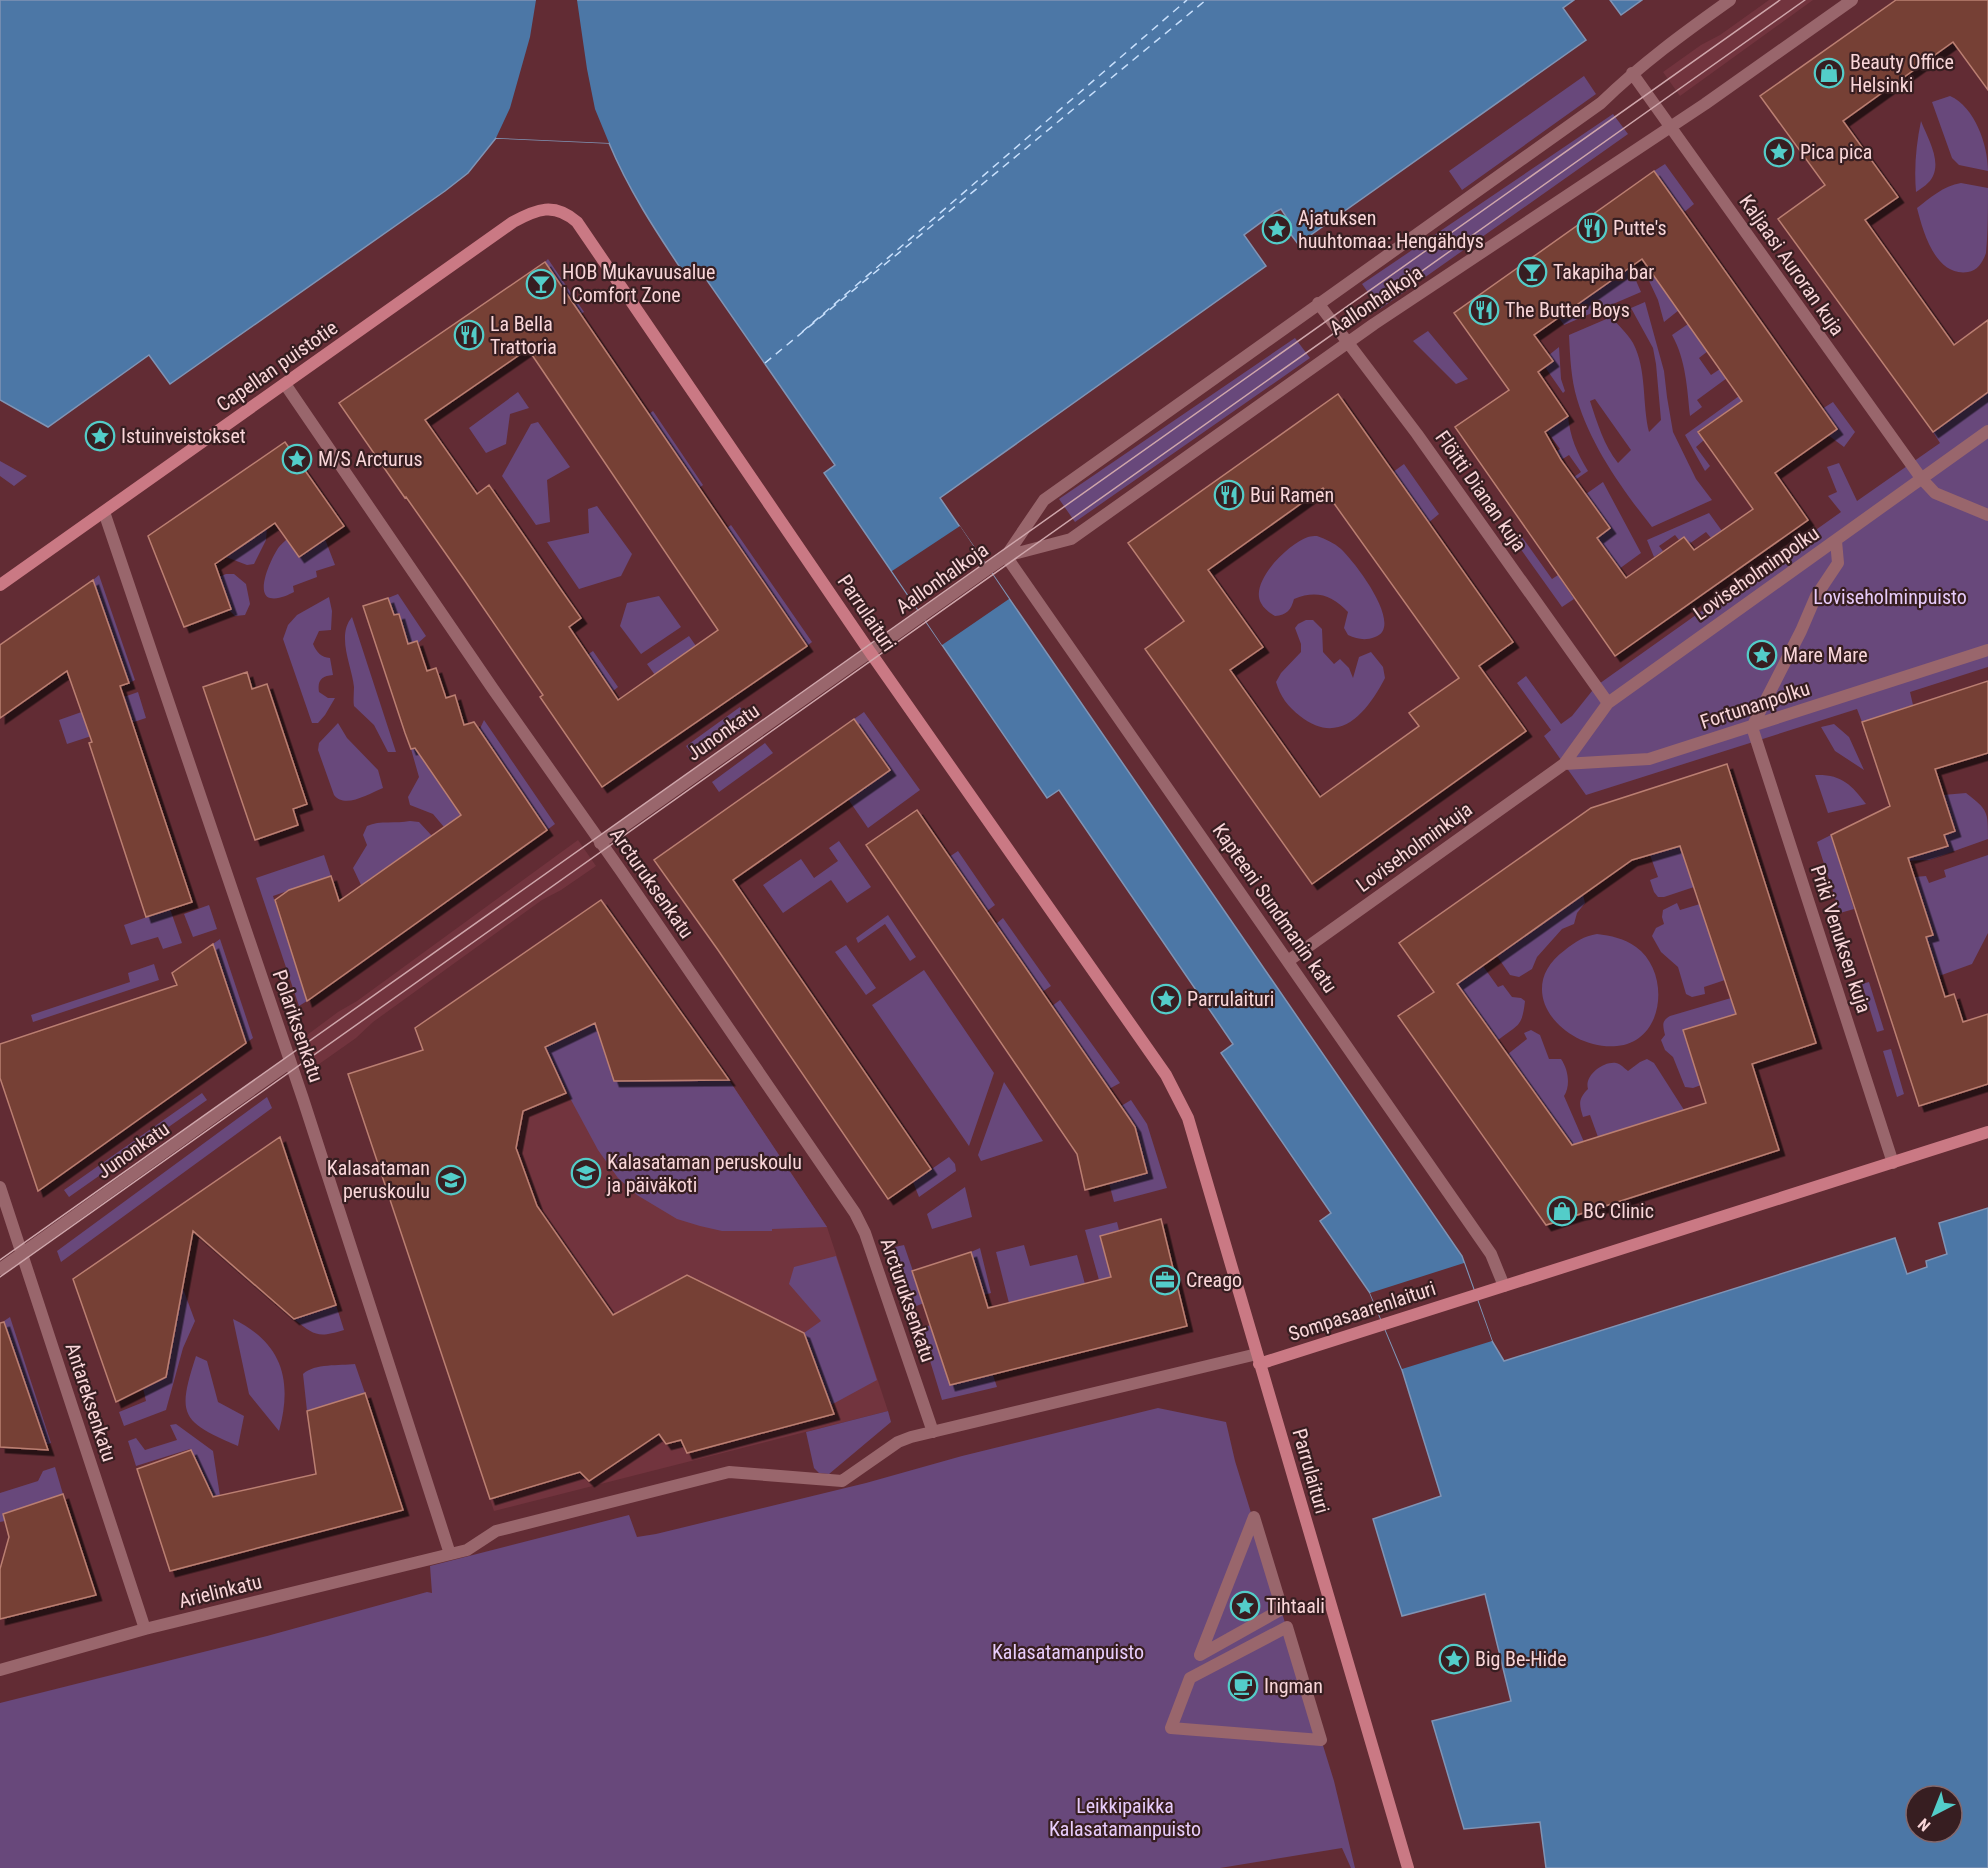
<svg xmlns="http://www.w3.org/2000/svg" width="1988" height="1868" font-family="'Roboto Condensed',sans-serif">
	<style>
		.built { fill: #72343e }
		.green { fill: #68487b; fill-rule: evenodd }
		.water { fill: #4c77a6; stroke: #8094b5; stroke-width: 1.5; fill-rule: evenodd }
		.pier { fill: #622c34 }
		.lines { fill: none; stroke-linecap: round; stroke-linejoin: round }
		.ferry { stroke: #c7dffc; stroke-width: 1.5; stroke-dasharray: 8 6; stroke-linecap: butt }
		.building { fill: #764035; stroke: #bb7f72; stroke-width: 1.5; fill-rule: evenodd; filter: url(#shadow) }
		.street { stroke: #99666c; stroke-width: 12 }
		.secondary { stroke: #ca7984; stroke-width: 12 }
		.tram { stroke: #cfa6ab; stroke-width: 1.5 }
		.labels { text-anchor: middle; stroke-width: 4.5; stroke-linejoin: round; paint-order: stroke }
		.poi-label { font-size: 20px; fill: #f9d6d9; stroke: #371e21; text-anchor: start }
		.street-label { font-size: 20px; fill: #f9d6d9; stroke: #371e21 }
		.park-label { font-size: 20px; fill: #e8ccfb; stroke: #371e21 }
	</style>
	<defs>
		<filter id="shadow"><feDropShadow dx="5.5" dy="5.5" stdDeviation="0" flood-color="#0009"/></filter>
	</defs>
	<rect width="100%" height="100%" fill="#622c34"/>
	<path class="built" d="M1769 0H1813L1680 96 1663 72 1701 45 1720 35Z
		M578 840 596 866 561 890 542 900 373 1022 356 1038 312 1069 303 1038 338 1012 357 1001Z
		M601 900 729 1080 827 1227 888 1411 494 1511 348 1074 423 1050 415 1028Z"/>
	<path class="green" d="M1584 76 1596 94 1462 190 1449 171Z
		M1950 96C1975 107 1988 145 1988 171L1959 165 1952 158 1932 102Z
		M1613 114 1628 134 1380 309 1362 284Z
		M1921 121C1927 137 1941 159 1933 176 1930 183 1922 188 1916 192 1914 168 1916 145 1921 121Z
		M1665 164 1694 204 1683 213 1654 171Z
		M1961 183 1988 188C1988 208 1988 233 1986 253 1983 262 1977 271 1968 272 1935 277 1923 231 1917 208 1930 198 1943 186 1961 183Z
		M548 259 584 312 580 314 545 262Z
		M1647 266 1679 310 1664 322 1658 300 1643 268Z
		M1630 267 1641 292 1564 325 1559 318Z
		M1645 302 1664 371 1667 397 1673 432 1696 479 1712 500 1652 527C1622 489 1591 446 1577 399 1571 379 1570 356 1569 335L1611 317C1618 325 1627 333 1633 343 1647 369 1642 404 1649 432L1661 420 1656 364 1653 348 1631 308ZM1595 399 1631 450 1618 463C1604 446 1597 422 1590 401Z
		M1688 324 1708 351 1699 358 1711 375 1720 369 1727 378 1697 400 1702 407 1690 416C1687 388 1686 360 1672 335Z
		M1428 331 1468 379 1456 384 1413 341Z
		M1295 338 1310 358 1075 522 1059 499Z
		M1559 347 1561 379 1565 391 1563 393 1545 367 1553 361 1549 355Z
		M1746 391 1749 396 1698 431 1704 440 1696 447 1710 466 1705 471 1685 435Z
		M518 392 529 408 510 414 506 444 486 453 469 428Z
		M1988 392V667L1910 692 1913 705 1862 722 1857 709 1586 795 1544 736 1551 730 1517 683 1526 676 1561 724 1572 716 1596 686 1841 512 1828 496 1837 492 1827 467 1839 463 1857 501 1940 443 1933 432Z
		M1833 402 1855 432 1844 447 1828 435 1837 429 1822 409Z
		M653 411 703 485 699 488 649 414Z
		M1568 416C1570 437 1577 453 1588 471L1575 480 1574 477 1581 472 1569 455 1561 460 1552 455 1560 449 1547 431Z
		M538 422 570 467 547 480 550 522 536 525 502 476 531 424Z
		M0 461 27 476 14 486 0 476Z
		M1404 464 1439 514 1428 523 1393 472Z
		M1603 482 1641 553 1619 569 1597 538 1586 494Z
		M597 506 632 554 621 576 579 589 547 542 589 533 588 509Z
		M1709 513 1722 531 1711 538 1706 532 1689 544 1684 537 1679 540 1675 535 1659 546 1663 551 1654 557 1647 540Z
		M731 525 812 642 807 646 727 528Z
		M267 528 266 540 254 564 247 565 226 557Z
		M1317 536C1326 539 1334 543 1341 549 1355 562 1405 627 1375 637 1365 641 1357 639 1348 635L1344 628 1348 612C1332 595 1316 590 1294 599 1291 610 1287 615 1275 616 1270 613 1264 609 1261 603 1249 582 1289 543 1308 537 1311 536 1314 536 1317 536Z
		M1522 537 1552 579 1558 575 1574 599 1562 607 1515 541Z
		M287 539 300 557 325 539 335 565 316 571 317 577 293 586 294 592C288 595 278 600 270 598 255 594 271 559 277 550 279 546 284 542 287 539Z
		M226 574H234L246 584 250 604 245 615 235 616 229 610 231 609 219 577Z
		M99 575 135 680 129 683 93 580Z
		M398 594 426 636 418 643 408 644 399 614 394 615 388 598Z
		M659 596 681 627 641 654 620 626 627 603Z
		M329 597 332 611 331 630 319 631 313 644C317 653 321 657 330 658L333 675C322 676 317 680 319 692L328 698H335L325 715 318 723H312L283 639 288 625 297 615Z
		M352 617 396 752H388L374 725 354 706C353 700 354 693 354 687 352 666 336 636 352 617Z
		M1306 620H1313L1322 629 1323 652 1334 664 1340 659 1349 668 1353 678 1359 657 1371 652 1383 667 1385 678C1367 713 1339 747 1300 716 1288 707 1280 696 1276 682L1281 673 1301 652V644L1295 628 1298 624Z
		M689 636 696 646 655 675 647 664Z
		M593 651 618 687 612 692 572 665Z
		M138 692 146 718 67 744 59 720Z
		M740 707 747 717 694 756 686 746Z
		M864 712 920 790 868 828 848 799 890 770 854 719Z
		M484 720 555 824 547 830 484 737 477 735Z
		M338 723 347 738 378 770 383 788C368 794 345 809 334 795L318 750 319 743Z
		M1834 724 1849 737 1864 770 1835 751 1821 727Z
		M765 743 773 753 719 792 712 782Z
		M424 745 461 815 444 827 433 814 410 805 408 797 419 777 411 749Z
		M1815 775C1841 774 1851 784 1866 804L1828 813Z
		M1966 793C1988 810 1988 811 1988 839L1929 860 1899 861 1947 846 1944 835 1955 831 1943 795Z
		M410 821 419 822 432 836 361 885 353 868 367 845 363 835 367 826C380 820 396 824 410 821Z
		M1831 835 1854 909 1840 913 1817 842Z
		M839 841 871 887 847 903 831 880 783 913 763 885 801 859 814 878 838 861 829 848Z
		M1680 846 1694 887 1664 897H1658L1654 892 1650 880 1658 877 1650 855Z
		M958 851 995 905 987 911 949 857Z
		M324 855 331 876 273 896 307 1001 299 1006 256 878Z
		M1988 855V933L1972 964 1939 976 1926 937 1933 935 1918 890 1904 878 1926 876 1929 883 1946 877 1944 870Z
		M1583 895 1585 903 1577 913 1574 924 1562 929 1537 957 1532 969 1519 977 1510 975 1497 956Z
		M1677 903 1680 910 1700 904 1725 980 1704 987 1705 994 1692 997 1686 994 1678 967 1661 952 1652 936 1656 928 1664 924 1662 917 1663 910Z
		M209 905 217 929 193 937 184 914Z
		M170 909 182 943 163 949 158 937 131 945 124 925Z
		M888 915 916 957 910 961 885 924 858 943 856 938Z
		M1003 918 1051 986 1042 992 996 924Z
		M1597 934C1611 936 1624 938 1636 947 1671 972 1665 1042 1617 1046 1564 1051 1510 990 1565 950 1575 942 1584 936 1597 934Z
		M220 939 253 1038 246 1043 213 944Z
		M846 945 876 988 866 995 835 952Z
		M154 964 159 980 33 1022 31 1015 130 982 128 973Z
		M1483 966 1498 987 1503 985 1512 997 1521 998 1525 1001C1522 1027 1519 1024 1498 1040L1457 984Z
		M924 970 994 1073 969 1146 872 1005Z
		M1869 982 1884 1030 1877 1032 1862 984Z
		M1731 998 1736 1014 1683 1031 1701 1085 1693 1088 1685 1087 1673 1057 1665 1050 1661 1040 1665 1035C1663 1026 1661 1021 1670 1016Z
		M1060 1000 1120 1083 1109 1089 1052 1006Z
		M595 1023 614 1081 729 1080 827 1227 772 1229V1231H722L700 1226 677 1219 637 1195 618 1178 598 1150 543 1048Z
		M1531 1030 1540 1035 1549 1059H1561C1568 1069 1571 1085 1564 1096L1584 1142 1562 1149 1555 1121 1508 1054 1527 1039 1524 1033Z
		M1891 1049 1904 1094 1897 1097 1883 1051Z
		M1647 1059 1654 1063 1684 1110 1598 1137 1590 1115 1583 1117C1579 1104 1578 1099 1588 1089 1584 1076 1603 1061 1616 1063 1621 1064 1624 1068 1628 1071L1640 1062Z
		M1004 1082 1043 1141 981 1161 978 1155Z
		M202 1093 207 1100 69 1197 64 1190Z
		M267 1097 272 1108 61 1262 57 1251Z
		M1131 1100 1147 1124 1167 1188 1114 1202 1109 1183 1147 1173 1135 1127 1121 1106Z
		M949 1157 955 1164 956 1171 919 1197 913 1182Z
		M965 1187 972 1217 932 1229 927 1214Z
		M1117 1222 1119 1230 1100 1236 1111 1277 1099 1280 1085 1230Z
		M904 1245 924 1303 914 1307 895 1247Z
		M1024 1245 1030 1266 1077 1255 1085 1284 1009 1303 996 1252Z
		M980 1248 991 1293 984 1295 971 1252Z
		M836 1256 877 1380 831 1405 804 1333 821 1321 789 1284 794 1267Z
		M182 1286 195 1321 183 1348 166 1410 124 1426 119 1412 146 1401 143 1388Z
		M336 1305 344 1330C318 1338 315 1336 294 1319Z
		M10 1317 51 1443 46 1445 4 1321Z
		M233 1319C282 1343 293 1380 279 1431L249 1394Z
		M931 1325 950 1385 993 1375 997 1387 942 1400 920 1328Z
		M196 1356 207 1361 218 1402 244 1416 238 1446C180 1421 177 1415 196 1356Z
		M355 1364 365 1393 307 1411 303 1374C315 1363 339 1366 355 1364Z
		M1158 1408 1226 1422 1235 1461 1334 1781 1355 1868H1351L1342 1848 1220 1868H0V1703L267 1636 427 1592 432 1593 430 1566 629 1515 637 1537 656 1534 866 1483 962 1456Z
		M888 1411 891 1422 829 1474 819 1473 814 1468 806 1432Z
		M176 1424 213 1451 220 1496 213 1497 190 1449 136 1466 128 1441 136 1438 145 1450 177 1440 170 1425Z
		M55 1467 63 1494 4 1514 5 1521 0 1522V1493L38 1481 43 1471Z"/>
	<path class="water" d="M0 0H1574L1563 8 1586 40 1298 244 1286 228 1291 224 1281 209 1275 212 1244 235 1266 266 940 498 1462 1256 1492 1341 1504 1361 1895 1238 1907 1274 1927 1267 1926 1261 1947 1254 1939 1223 1988 1208V1868H1546L1540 1822 1464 1829 1432 1721 1511 1701 1485 1594 1402 1616 1373 1519 1441 1496 1402 1370 1370 1293 1320 1221 1331 1213 1221 1053 1233 1044 1059 790 1047 798 824 473 835 465 695 263 683 272C655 230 628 189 609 143L496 138 468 173 445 191 170 384 149 355 48 427 0 400ZM1916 1796H1952V1832H1916Z
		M1610 0H1642L1621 15Z"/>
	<path class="pier" d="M536 0H577L587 69 595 109 609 143 496 138 510 108 530 37Z
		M960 526 1009 599 942 645 892 571Z
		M1464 1263 1492 1341 1402 1369 1370 1293Z"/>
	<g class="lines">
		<path class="ferry" d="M802 332 1187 0
			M765 363 1206 0"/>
	</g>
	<path class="building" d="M1896 0H1988V90L1953 42 1843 121 1898 197 1865 220 1954 345 1988 320V392L1933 432 1778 219 1825 185 1760 96Z
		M1654 171 1837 429 1775 473 1808 520 1615 656 1455 427 1509 390 1454 313ZM1642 259 1742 401 1698 432 1753 509 1694 550 1684 537 1626 578 1597 538 1610 528 1561 460 1545 432 1568 416 1538 372 1553 361 1534 335Z
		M545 262 807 646 602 787 540 697 543 695 465 581 406 497 405 498 339 403ZM528 349 718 630 618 700 569 627 581 618 562 591 489 485 477 494 425 420Z
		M1338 394 1513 642 1479 666 1526 731 1312 884 1145 649 1184 621 1128 543ZM1323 488 1459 678 1409 713 1419 726 1320 797 1230 670 1263 647 1208 570Z
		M285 442 344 526 299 557 275 523 215 564 231 609 184 627 148 536Z
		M93 580 129 683 120 686 192 902 146 917 89 743 92 742 67 671 0 718V645Z
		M388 598 394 615 399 614 408 644 417 641 427 671 436 668 446 698 455 695 464 725 474 722 547 830 307 1001 275 900 289 890 331 876 339 901 461 815 415 748 411 749 405 733 363 606Z
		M247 672 252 689 267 684 307 804 293 809 298 825 255 840 203 687Z
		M1988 681V753L1935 769 1955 831 1944 835 1948 846 1908 858 1933 935 1926 937 1945 997 1954 994 1963 1022 1988 1014V1084L1919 1106 1831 835 1890 806 1862 722Z
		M854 719 890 770 733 880 931 1169 888 1199 718 950 654 860Z
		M1727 764 1816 1043 1752 1064 1779 1150 1546 1225 1398 1016 1434 992 1399 943 1591 808ZM1680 846 1736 1014 1683 1030 1706 1103 1572 1145 1457 984 1632 860Z
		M917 810 1129 1118 1135 1127 1147 1173 1085 1190 1077 1154 866 845Z
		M601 900 729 1080 614 1081 595 1023 545 1047 566 1093 523 1111 516 1148 537 1206 613 1315 687 1275 804 1333 834 1414 687 1453 681 1440 666 1444 659 1434 589 1481 580 1472 490 1499 348 1074 423 1050 415 1028Z
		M213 944 246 1043 38 1191 0 1078V1044L177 985 172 973Z
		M280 1137 336 1305 294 1319 193 1231 166 1377 116 1402 73 1279Z
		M1161 1219 1187 1326 950 1385 912 1271 971 1252 988 1308 1111 1277 1100 1236Z
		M4 1322 48 1450 0 1447V1323Z
		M365 1393 403 1510 170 1571 137 1469 191 1450 213 1497 316 1474 307 1411Z
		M63 1494 96 1595 0 1619V1569L9 1537 3 1514Z"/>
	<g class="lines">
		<path class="street" d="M1632 73 1921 478 1935 493 1988 515
			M1318 303 1417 434 1608 703
			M285 384 493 689 621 871 855 1213 865 1233 933 1432
			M104 512 303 1099 450 1554
			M1836 541 1838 563 1816 596 1801 631 1752 727 1893 1163
			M1006 556 1044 500 1601 103C1641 64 1685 32 1730 0
			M1006 556 1491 1254 1504 1286
			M1564 764 1649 759 1988 650
			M600 843 1006 556 1071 539 1374 324 1705 104 1852 0
			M1288 961 1564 764 1608 703 1988 431
			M0 1187 145 1629
			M0 1269 289 1063
			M1254 1517 1282 1609 1200 1655Z
			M1287 1627 1321 1740 1171 1728 1190 1678Z
			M0 1670 145 1629 467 1550 496 1531 729 1472 842 1481 898 1442 911 1437 1257 1354"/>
		<path class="secondary" d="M0 585 513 222C537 209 554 202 577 222L870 652 1166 1075 1188 1118 1408 1868
			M1259 1364 1988 1132"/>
		<path class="tram" d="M0 1260 1780 0
			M0 1277 1805 0"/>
	</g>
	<defs>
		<g id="shop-ring" transform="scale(1.5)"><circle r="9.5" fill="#371e21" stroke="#53cdc9" stroke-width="1.5"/><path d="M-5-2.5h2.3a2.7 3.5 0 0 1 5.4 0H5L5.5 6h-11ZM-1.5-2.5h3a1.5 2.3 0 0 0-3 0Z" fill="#53cdc9"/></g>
		<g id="sight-ring" transform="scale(1.5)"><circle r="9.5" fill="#371e21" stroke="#53cdc9" stroke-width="1.5"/><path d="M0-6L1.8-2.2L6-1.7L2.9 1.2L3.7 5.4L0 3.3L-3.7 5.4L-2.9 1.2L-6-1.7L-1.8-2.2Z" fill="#53cdc9"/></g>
		<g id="restaurant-ring" transform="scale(1.5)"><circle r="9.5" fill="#371e21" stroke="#53cdc9" stroke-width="1.5"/><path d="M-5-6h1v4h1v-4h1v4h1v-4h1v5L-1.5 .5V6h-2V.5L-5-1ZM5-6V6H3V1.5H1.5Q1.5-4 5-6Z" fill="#53cdc9"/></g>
		<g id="bar-ring" transform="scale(1.5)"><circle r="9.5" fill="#371e21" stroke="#53cdc9" stroke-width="1.5"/><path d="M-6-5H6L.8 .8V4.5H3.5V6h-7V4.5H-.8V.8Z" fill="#53cdc9"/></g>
		<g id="school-ring" transform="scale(1.5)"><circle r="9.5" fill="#371e21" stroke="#53cdc9" stroke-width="1.5"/><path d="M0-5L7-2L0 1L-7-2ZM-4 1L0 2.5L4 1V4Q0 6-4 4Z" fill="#53cdc9"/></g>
		<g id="office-ring" transform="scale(1.5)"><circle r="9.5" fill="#371e21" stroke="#53cdc9" stroke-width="1.5"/><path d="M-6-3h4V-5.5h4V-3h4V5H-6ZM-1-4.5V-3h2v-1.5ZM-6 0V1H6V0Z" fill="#53cdc9"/></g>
		<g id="cafe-ring" transform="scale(1.5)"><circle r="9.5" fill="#371e21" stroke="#53cdc9" stroke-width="1.5"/><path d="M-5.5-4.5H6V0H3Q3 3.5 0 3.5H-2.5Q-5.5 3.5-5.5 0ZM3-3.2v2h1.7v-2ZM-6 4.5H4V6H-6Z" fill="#53cdc9"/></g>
	</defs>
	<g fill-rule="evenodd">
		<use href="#shop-ring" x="1829" y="73"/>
		<use href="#sight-ring" x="1779" y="152"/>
		<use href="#restaurant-ring" x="1592" y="228"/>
		<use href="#sight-ring" x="1277" y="229"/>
		<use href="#bar-ring" x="1532" y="272"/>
		<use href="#bar-ring" x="541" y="284"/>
		<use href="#restaurant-ring" x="1484" y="310"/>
		<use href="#restaurant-ring" x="469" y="335"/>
		<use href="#sight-ring" x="100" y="436"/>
		<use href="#sight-ring" x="297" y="459"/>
		<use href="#restaurant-ring" x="1229" y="495"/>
		<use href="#sight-ring" x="1762" y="655"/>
		<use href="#sight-ring" x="1166" y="999"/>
		<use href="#school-ring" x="586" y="1173"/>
		<use href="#school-ring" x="451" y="1180"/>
		<use href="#shop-ring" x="1562" y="1211"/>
		<use href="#office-ring" x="1165" y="1280"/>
		<use href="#sight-ring" x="1245" y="1606"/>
		<use href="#sight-ring" x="1454" y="1659"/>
		<use href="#cafe-ring" x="1243" y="1686"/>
	</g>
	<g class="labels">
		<g class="poi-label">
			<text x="1850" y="69">Beauty Office<tspan x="1850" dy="23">Helsinki</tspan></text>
			<text x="1800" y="159">Pica pica</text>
			<text x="1298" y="225">Ajatuksen<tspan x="1298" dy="23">huuhtomaa: Hengähdys</tspan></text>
			<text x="1613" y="235">Putte's</text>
			<text x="562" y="279">HOB Mukavuusalue<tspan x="562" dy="23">| Comfort Zone</tspan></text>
			<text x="1553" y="279">Takapiha bar</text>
			<text x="1505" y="317">The Butter Boys</text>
			<text x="490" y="331">La Bella<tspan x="490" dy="23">Trattoria</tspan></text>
			<text x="121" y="443">Istuinveistokset</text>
			<text x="318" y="466">M/S Arcturus</text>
			<text x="1250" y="502">Bui Ramen</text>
			<text x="1783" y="662">Mare Mare</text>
			<text x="1187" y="1006">Parrulaituri</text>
			<text x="607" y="1169">Kalasataman peruskoulu<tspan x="607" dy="23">ja päiväkoti</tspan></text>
			<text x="430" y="1175" text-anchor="end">Kalasataman<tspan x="430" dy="23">peruskoulu</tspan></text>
			<text x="1583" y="1218">BC Clinic</text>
			<text x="1186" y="1287">Creago</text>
			<text x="1266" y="1613">Tihtaali</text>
			<text x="1475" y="1666">Big Be-Hide</text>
			<text x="1264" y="1693">Ingman</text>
		</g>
		<g class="street-label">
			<text transform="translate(1792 265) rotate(55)" y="7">Kaljaasi Auroran kuja</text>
			<text transform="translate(1376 300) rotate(-34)" y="7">Aallonhalkoja</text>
			<text transform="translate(277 366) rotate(-35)" y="7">Capellan puistotie</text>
			<text transform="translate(1481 491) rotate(55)" y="7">Flöitti Dianan kuja</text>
			<text transform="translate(1756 573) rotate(-35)" y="7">Loviseholminpolku</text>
			<text transform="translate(942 578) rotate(-35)" y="7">Aallonhalkoja</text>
			<text transform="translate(867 613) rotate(56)" y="7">Parrulaituri</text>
			<text transform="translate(1755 705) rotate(-18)" y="7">Fortunanpolku</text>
			<text transform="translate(723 732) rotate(-35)" y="7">Junonkatu</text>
			<text transform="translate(1414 847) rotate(-36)" y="7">Loviseholminkuja</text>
			<text transform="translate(652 883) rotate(55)" y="7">Arcturuksenkatu</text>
			<text transform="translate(1275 908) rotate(55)" y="7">Kapteeni Sundmanin katu</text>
			<text transform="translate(1841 939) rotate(72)" y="7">Priki Venuksen kuja</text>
			<text transform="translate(298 1026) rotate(71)" y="7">Polariksenkatu</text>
			<text transform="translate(133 1150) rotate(-35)" y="7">Junonkatu</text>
			<text transform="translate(908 1300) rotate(71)" y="7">Arcturuksenkatu</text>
			<text transform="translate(1362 1311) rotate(-18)" y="7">Sompasaarenlaituri</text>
			<text transform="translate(91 1402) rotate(72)" y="7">Antareksenkatu</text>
			<text transform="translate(1311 1471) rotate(74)" y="7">Parrulaituri</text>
			<text transform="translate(220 1591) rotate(-14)" y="7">Arielinkatu</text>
		</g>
		<g class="park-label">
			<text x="1890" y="604">Loviseholminpuisto</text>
			<text x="1068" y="1659">Kalasatamanpuisto</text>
			<text x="1125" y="1813">Leikkipaikka<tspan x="1125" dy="23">Kalasatamanpuisto</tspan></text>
		</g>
	</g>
	<g transform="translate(1934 1814) rotate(222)"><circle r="28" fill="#371e21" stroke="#85686b" stroke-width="1.5"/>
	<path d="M0-4.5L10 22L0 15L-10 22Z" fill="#53cdc9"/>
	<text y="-9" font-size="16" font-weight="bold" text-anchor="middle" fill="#f9d6d9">N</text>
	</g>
</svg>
